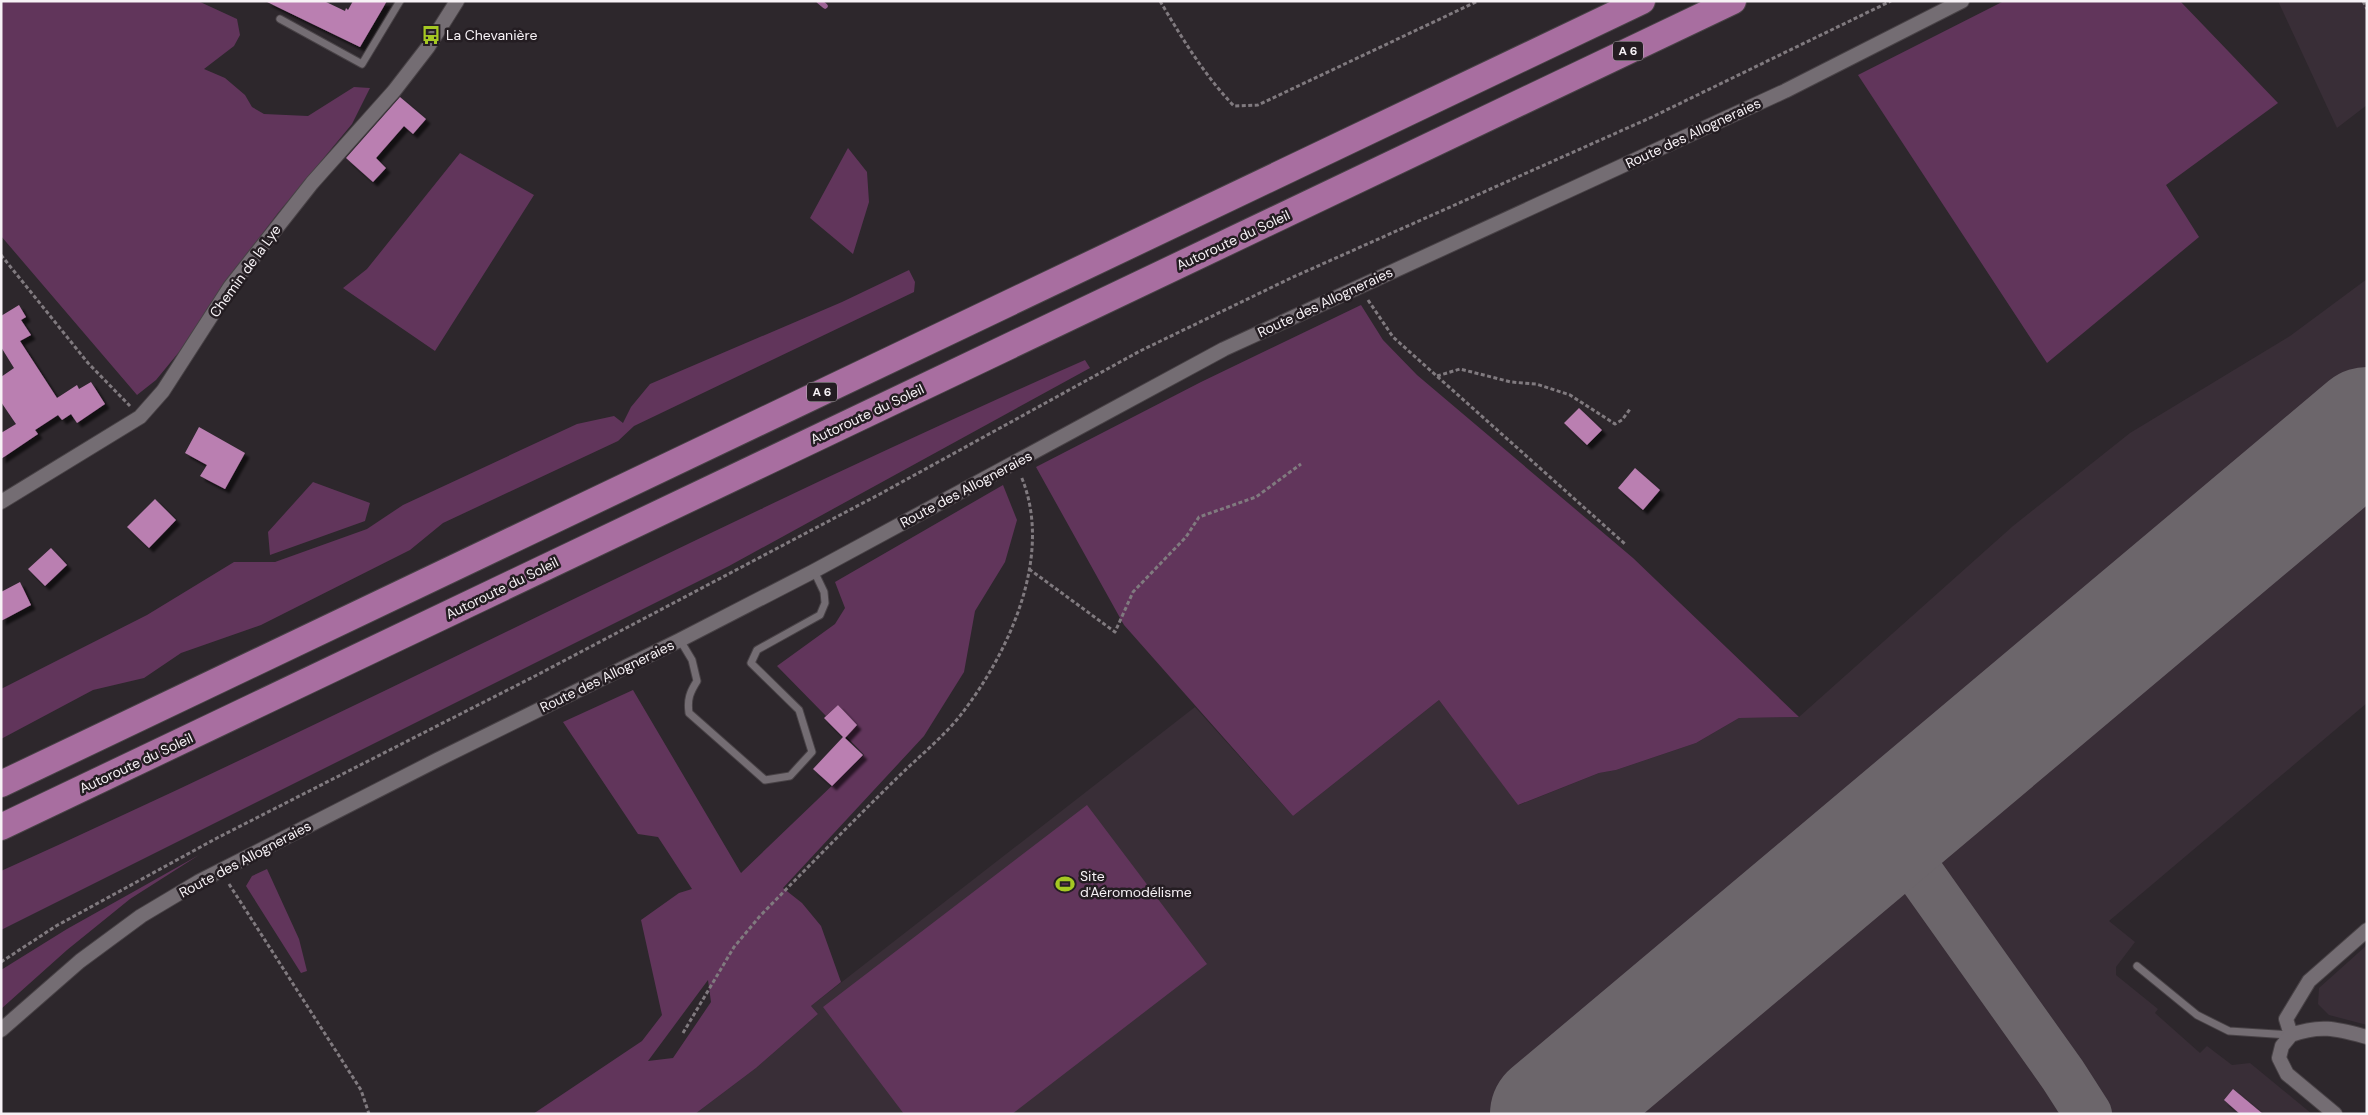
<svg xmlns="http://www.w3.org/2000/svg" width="2368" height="1115" font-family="'DM Sans',sans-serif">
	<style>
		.built { fill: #392e37 }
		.green { fill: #61355b; fill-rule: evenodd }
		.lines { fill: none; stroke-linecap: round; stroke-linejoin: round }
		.stream { stroke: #9b6293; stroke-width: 5.5 }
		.taxiway { stroke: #6c666b; stroke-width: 48 }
		.runway { stroke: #6c666b; stroke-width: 120 }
		.building { fill: #ba7fb1; filter: url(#shadow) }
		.lane-casing { stroke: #484246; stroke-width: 9 }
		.street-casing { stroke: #484246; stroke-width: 16 }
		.highway-casing { stroke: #484246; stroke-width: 28 }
		.path { stroke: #807a7f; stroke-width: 3; stroke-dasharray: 4 2.5; stroke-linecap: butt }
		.lane { stroke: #746d73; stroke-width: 7 }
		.street { stroke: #746d73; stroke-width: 14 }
		.highway { stroke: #a86ea0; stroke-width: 26 }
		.labels { text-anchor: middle; stroke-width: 5; stroke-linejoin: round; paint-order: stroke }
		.shield { fill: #241d22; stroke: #b8b2b6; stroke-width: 1 }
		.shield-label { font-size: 12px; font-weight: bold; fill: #f7f2f6 }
		.poi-label { font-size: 14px; fill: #f7f2f6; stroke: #241d22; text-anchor: start }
		.street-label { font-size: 14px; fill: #f7f2f6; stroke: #241d22 }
	</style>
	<defs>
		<filter id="shadow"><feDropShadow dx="4.5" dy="4.5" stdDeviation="1" flood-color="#0009"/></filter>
	</defs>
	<rect width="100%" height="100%" fill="#2d272c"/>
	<path class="built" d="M2278 1H2367V105L2337 128Z
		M2367 279V703L2109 921 2135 942 2116 967V975L2158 1009 2155 1013 2200 1053 2207 1046 2232 1065 2250 1063 2312 1114H695L756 1068 818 1014 811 1006 1195 707 1293 816 1439 700 1519 805 1599 773 1616 770 1696 743 1739 718 1799 717 2013 526 2130 433 2290 336Z
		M2367 945V1025L2329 1015 2318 1004 2319 988Z"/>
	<path class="green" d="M1 1H198L237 19 240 35 234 46 204 69 225 78 245 95 252 107 264 114 308 116 354 87 370 88 352 124 278 213 223 285 179 352 156 380 137 395 1 236Z
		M2004 1H2180L2278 103 2166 185 2199 237 2047 363 1858 75Z
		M848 148 867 172 869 202 853 254 810 218Z
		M460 153 534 195 435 351 343 288 367 269Z
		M909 270 915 282 914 292 634 426 618 441 443 523 410 550 261 625 181 653 144 678 93 690 1 739V689L147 615 234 562H275L367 529 403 505 577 424 614 416 623 423 631 407 650 384 842 302Z
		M1361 305 1383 340 1417 375 1633 558 1799 717 1739 718 1696 743 1616 770 1599 773 1518 805 1439 700 1293 816 1124 625 1036 467 1201 382Z
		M1085 360 1090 368 729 566 1 930V871C365 707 719 521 1085 360Z
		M313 482 370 503 365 521 270 555 268 532Z
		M1003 485 1017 520 1005 562 975 611 964 672 924 736 783 888 802 903 821 926 841 982 811 1006 818 1014 756 1068 695 1114H533L642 1041 662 1015 641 920 679 893 692 889 658 837 638 834 563 722 633 690 741 873 864 755 846 736 857 725 838 705 826 716 777 666 835 624 845 608 835 582ZM708 980 711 1002 673 1058 648 1061Z
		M1087 805 1207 964 1012 1114H904L823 1007Z
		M199 855 130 899 67 950 1 1009V970L67 929Z
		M267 869 299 939 307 971 301 973 246 886 252 876Z"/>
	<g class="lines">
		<path class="stream" d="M819 1 825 6"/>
		<path class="taxiway" d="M1912 809C1898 831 1904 847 1916 868
			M1865 848C1886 842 1901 853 1916 868L2063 1075 2088 1114"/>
		<path class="runway" d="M1550 1114 2367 427"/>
	</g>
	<path class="building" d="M265 1H324L345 11 346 8 348 10 353 1H387L360 47Z
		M400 97 426 119 413 134 404 126 376 158 386 168 373 182 346 158Z
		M19 305 26 317 21 320 31 335 20 341 57 398 77 385 79 389 91 382 105 404 77 423 71 414 62 420 58 415 35 430 38 434 1 459V433L16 424 1 402V377L14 368 1 347V316Z
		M1579 408 1602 430 1587 445 1564 423Z
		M199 427 245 453 225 489 200 476 207 465 185 453Z
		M1635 468 1660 490 1643 510 1618 488Z
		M155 499 176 520 149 548 127 527Z
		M51 548 67 565 45 586 28 569Z
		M20 582 31 605 1 621V592Z
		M838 705 857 725 845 738 863 755 832 786 813 769 843 737 824 718Z
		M2233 1089 2263 1114H2240L2224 1100Z"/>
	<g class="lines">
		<g class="lane-casing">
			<path id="lane" d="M280 19 362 64 400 1
				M680 640 692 660 697 681C690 692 687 699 689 713L765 780 790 776 812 752 799 710 751 663 757 650 820 615 825 603 824 592 814 571
				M2137 966 2197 1015 2229 1031 2290 1035"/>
		</g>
		<g class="street-casing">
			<path id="street" d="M1 502 140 417 163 391 230 287 312 183 394 91 428 47 457 1
				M1 1030 80 961 141 916 198 882 437 760 680 640 814 571 1224 349 1785 91 1962 1
				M2291 1035 2286 1019 2309 981 2367 930
				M2291 1035 2282 1046 2279 1058 2287 1074 2335 1114
				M2291 1035C2321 1024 2337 1029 2367 1037"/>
		</g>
		<g class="highway-casing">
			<path id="highway" d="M1 784 1642 1
				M1 827 1733 1"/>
		</g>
		<path class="path" d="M1160 1C1182 38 1204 75 1234 106L1258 105 1478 1
			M2363 1 2367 9
			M1 255 88 363 130 406
			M1368 300 1393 337 1625 544
			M1437 376 1460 369 1511 382 1536 384 1570 395 1615 424 1622 420 1630 409
			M1029 569 1115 632 1133 592 1186 537 1199 517 1256 497 1301 464
			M229 884 361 1090 369 1114
			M1 962 56 926 217 838 537 675 880 494 1140 351 1291 278 1652 117 1891 1
			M683 1033 734 947 760 916C805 870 850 824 896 779 916 759 946 735 963 712 1010 650 1054 554 1021 476"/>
		<use href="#lane" class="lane"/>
		<use href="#street" class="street"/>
		<use href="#highway" class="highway"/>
	</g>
	<defs>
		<g id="bus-bare" transform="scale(1.5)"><path d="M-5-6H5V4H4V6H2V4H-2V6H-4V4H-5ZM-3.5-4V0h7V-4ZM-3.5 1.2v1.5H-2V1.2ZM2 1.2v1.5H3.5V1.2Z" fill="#a5c823" stroke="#241d22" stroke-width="2.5" paint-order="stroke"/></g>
		<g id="stadium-bare" transform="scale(1.5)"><path d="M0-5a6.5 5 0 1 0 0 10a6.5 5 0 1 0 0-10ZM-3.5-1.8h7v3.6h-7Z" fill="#a5c823" stroke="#241d22" stroke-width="2.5" paint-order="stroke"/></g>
	</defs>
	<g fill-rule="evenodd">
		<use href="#bus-bare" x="431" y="35"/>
		<use href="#stadium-bare" x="1065" y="884"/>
	</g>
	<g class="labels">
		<g class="shield">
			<rect x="1613" y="41.5" width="30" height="19" rx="4"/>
			<rect x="807" y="382.5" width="30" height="19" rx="4"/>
		</g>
		<g class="shield-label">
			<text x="1628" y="55">A 6</text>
			<text x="822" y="396">A 6</text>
		</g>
		<g class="poi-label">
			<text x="446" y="40">La Chevanière</text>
			<text x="1080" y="881">Site<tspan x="1080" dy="16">d'Aéromodélisme</tspan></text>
		</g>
		<g class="street-label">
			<text transform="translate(1693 133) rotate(-25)" y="5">Route des Allogneraies</text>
			<text transform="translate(1233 240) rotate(-25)" y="5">Autoroute du Soleil</text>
			<text transform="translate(245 271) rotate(-54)" y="5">Chemin de la Lye</text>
			<text transform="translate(1325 302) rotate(-25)" y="5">Route des Allogneraies</text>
			<text transform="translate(867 414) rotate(-25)" y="5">Autoroute du Soleil</text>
			<text transform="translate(966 489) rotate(-28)" y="5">Route des Allogneraies</text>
			<text transform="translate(502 588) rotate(-26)" y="5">Autoroute du Soleil</text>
			<text transform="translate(607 676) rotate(-26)" y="5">Route des Allogneraies</text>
			<text transform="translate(136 763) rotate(-25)" y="5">Autoroute du Soleil</text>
			<text transform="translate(245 859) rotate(-28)" y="5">Route des Allogneraies</text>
		</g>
	</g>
	<rect width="2368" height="1115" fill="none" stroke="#f7f2f6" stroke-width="5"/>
</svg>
